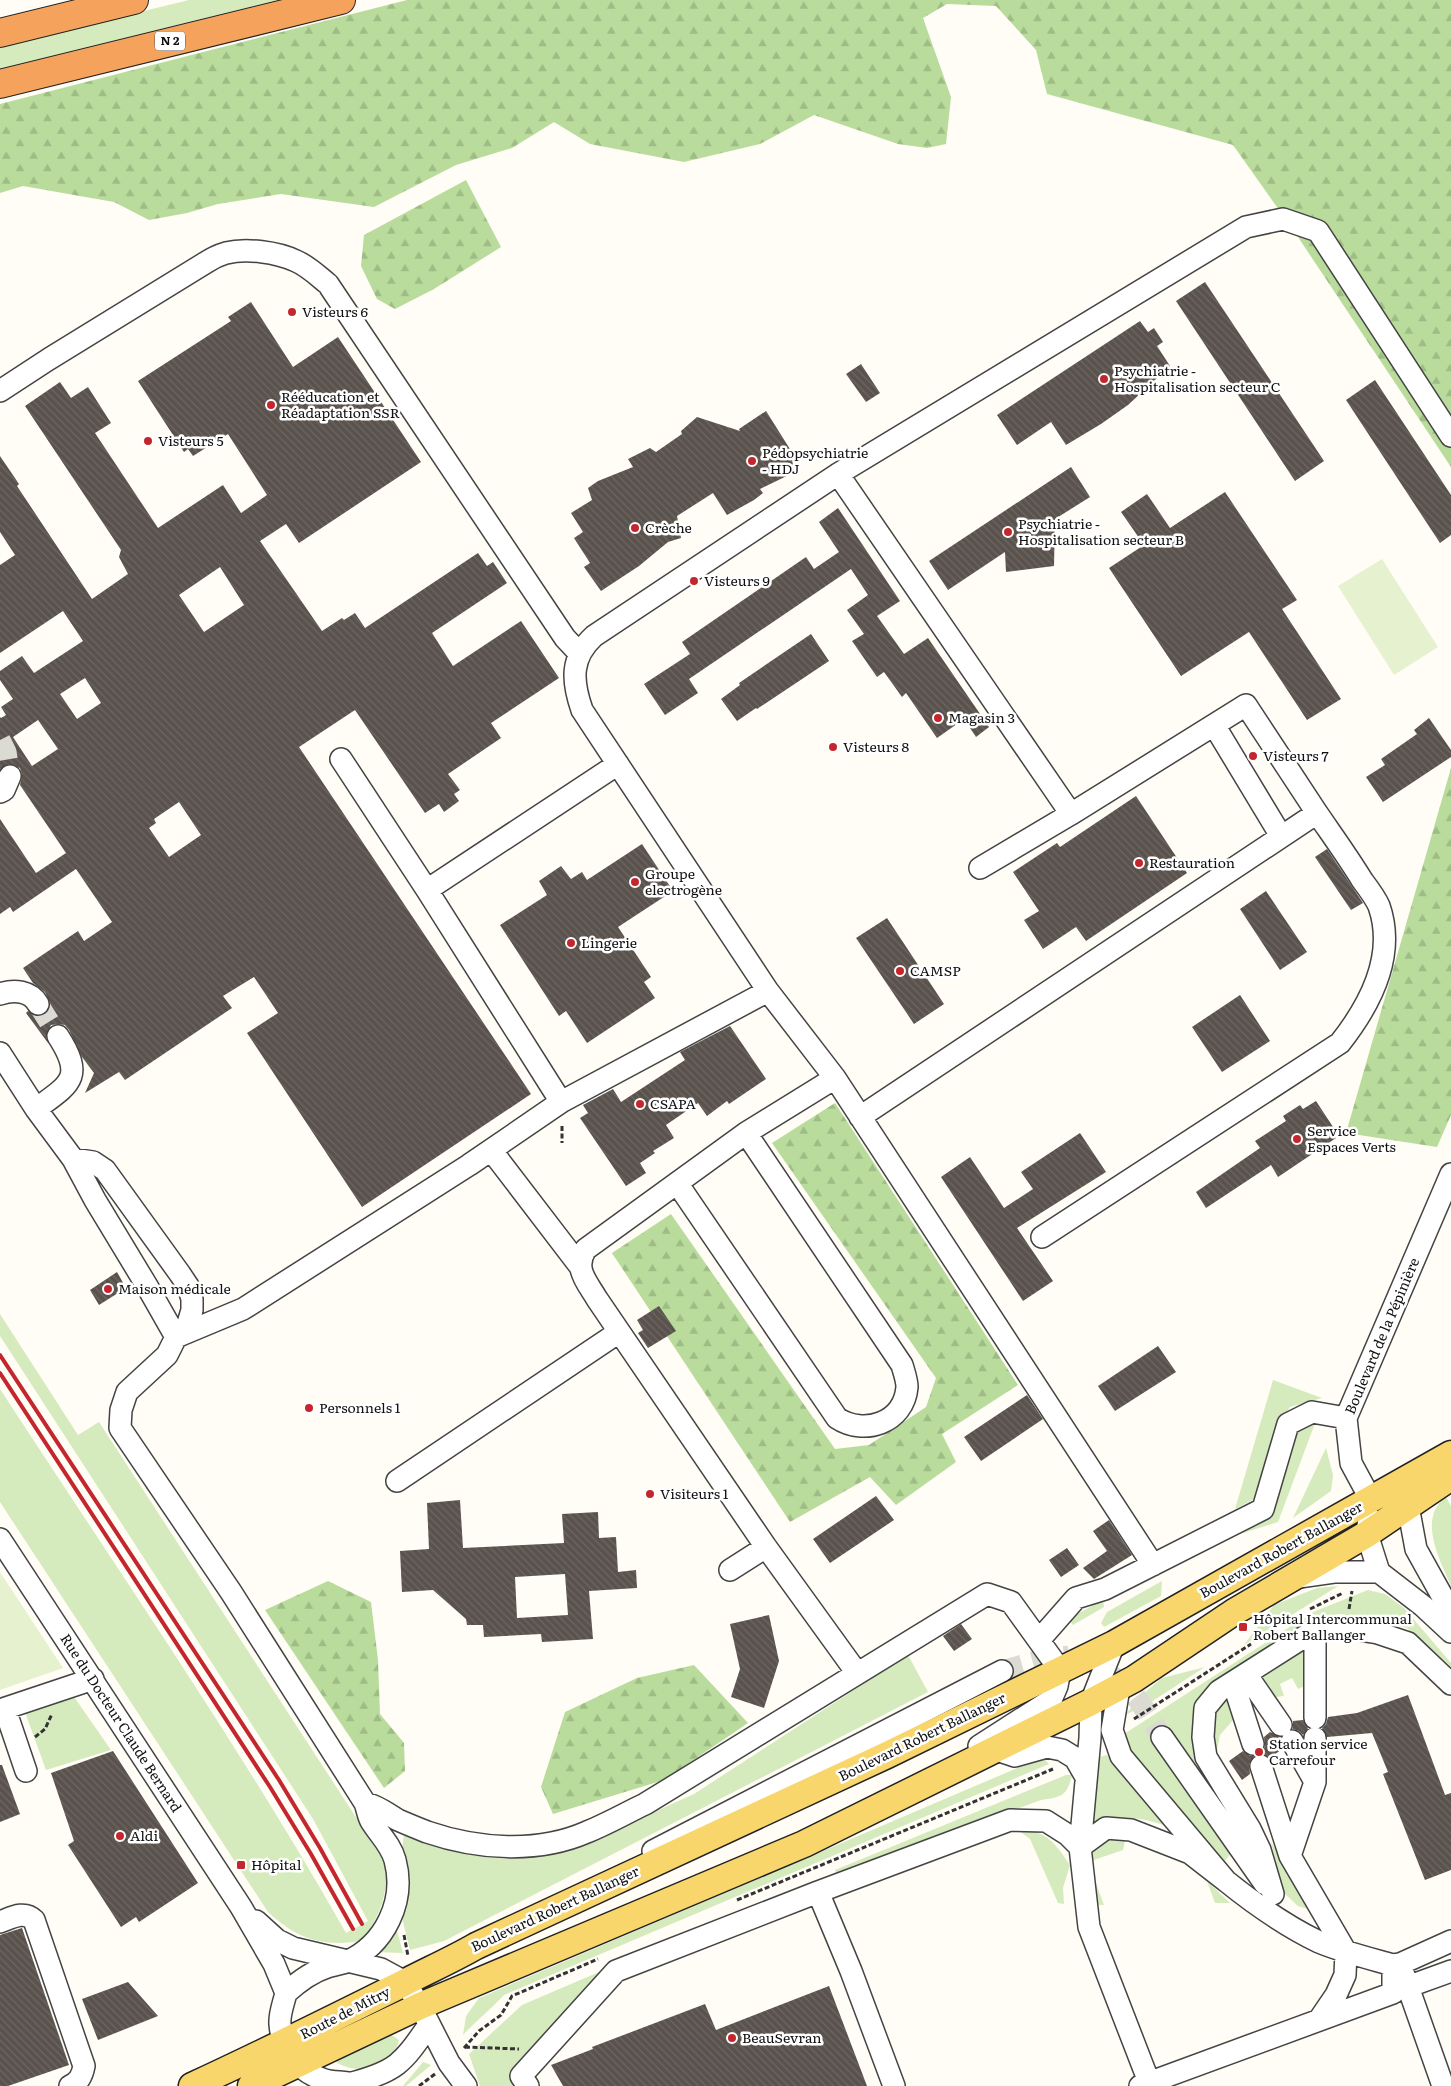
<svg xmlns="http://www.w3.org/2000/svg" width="1451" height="2086" font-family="Literata,serif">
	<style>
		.grass { fill: #d5ebbd }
		.forest { fill: url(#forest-firs) }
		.pitch { fill: #e6f2cf }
		.building { fill: url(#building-back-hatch); fill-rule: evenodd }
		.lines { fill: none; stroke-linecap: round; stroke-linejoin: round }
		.minor-tunnel { stroke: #dbdad3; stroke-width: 21; stroke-dasharray: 21 11; stroke-linecap: butt }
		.minor-casing { stroke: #444; stroke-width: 24 }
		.major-casing { stroke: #222; stroke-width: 29 }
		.highway-casing { stroke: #222; stroke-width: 30 }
		.path { stroke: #333; stroke-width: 3; stroke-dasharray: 5 2.5; stroke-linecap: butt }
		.minor { stroke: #fff; stroke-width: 21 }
		.major { stroke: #f9d66b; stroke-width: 26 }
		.highway { stroke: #f5a25d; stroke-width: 28 }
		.rail { stroke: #c4262e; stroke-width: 4 }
		.poi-dot { fill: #c4262e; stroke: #fff; stroke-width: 2 }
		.labels { text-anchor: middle; stroke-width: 5; stroke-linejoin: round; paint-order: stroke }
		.shield { fill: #fff; stroke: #585858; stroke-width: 1 }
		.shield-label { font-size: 12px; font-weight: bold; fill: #111 }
		.poi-label { font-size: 14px; fill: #111; stroke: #fff; text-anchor: start }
		.street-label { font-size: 14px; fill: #111; stroke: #fff }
	</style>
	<defs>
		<pattern id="forest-firs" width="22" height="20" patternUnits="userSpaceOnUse" patternTransform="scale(1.25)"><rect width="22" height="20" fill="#b9dc9c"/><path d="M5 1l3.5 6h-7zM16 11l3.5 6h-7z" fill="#9ebc85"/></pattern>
		<pattern id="building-back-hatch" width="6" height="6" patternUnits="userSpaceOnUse" patternTransform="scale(1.25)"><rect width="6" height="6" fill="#5a524d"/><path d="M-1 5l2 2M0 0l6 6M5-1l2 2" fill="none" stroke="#6d6662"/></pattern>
	</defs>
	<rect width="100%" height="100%" fill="#fffdf5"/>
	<path class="grass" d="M189 0H280L0 69V46Z
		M0 1314 78 1435 99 1422 387 1865C387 1895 380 1918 361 1941 322 1947 297 1939 268 1912L0 1502V1389C117 1569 240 1746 346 1933L368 1921 313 1819 0 1336Z
		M1273 1380 1322 1398 1290 1407 1278 1424 1262 1495 1235 1509Z
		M1317 1418 1278 1522 1243 1533 1235 1530 1273 1505 1291 1429Z
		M1326 1448 1333 1475 1331 1491 1293 1518Z
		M1446 1497 1451 1506V1586C1440 1560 1417 1518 1446 1497Z
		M1162 1581 1161 1596 1104 1627 1101 1623 1107 1612Z
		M1338 1586 1244 1645 1274 1605 1317 1588Z
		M1368 1590 1385 1594 1404 1608 1451 1663V1670L1407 1628 1360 1617 1339 1614 1315 1623 1214 1689 1196 1733 1257 1860 1165 1724 1148 1733 1231 1853 1225 1861C1189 1822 1145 1785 1121 1736L1313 1612Z
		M1103 1600 1104 1607 1073 1625 1068 1619Z
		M1315 1642 1309 1684 1298 1689 1292 1678 1280 1684 1284 1696 1276 1697 1260 1680 1269 1671Z
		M908 1655 928 1692 444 1941 410 1950 402 1918 408 1874 402 1849 404 1835 449 1849 504 1859 552 1854 603 1835 694 1794Z
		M1205 1667 1148 1704 1125 1715 1144 1693 1162 1678Z
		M70 1691 111 1750 46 1770 25 1712Z
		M1231 1694 1229 1702 1234 1719 1220 1735 1217 1750C1211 1724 1210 1713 1231 1694Z
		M1107 1755 1172 1828C1153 1821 1130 1814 1111 1820 1103 1823 1096 1827 1089 1831L1100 1757Z
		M1043 1757 1049 1764 504 1995C491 2009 476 2021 463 2035L466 2016 479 1998Z
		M1066 1775H1072C1067 1796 1062 1797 1041 1800L837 1876 835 1870Z
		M1018 1830C1047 1830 1055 1843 1070 1865L1063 1888 1064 1904 1058 1903 1030 1839Z
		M1110 1836H1126L1123 1850 1088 1862 1104 1905 1086 1904 1088 1862 1095 1848Z
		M1271 1842 1313 1905 1308 1909 1298 1906 1283 1892Z
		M1207 1881 1230 1903H1215Z
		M395 1923 403 1953 373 1952Z
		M606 1969 516 2086H480L469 2054 522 2005Z
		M390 2034 399 2040C393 2069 361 2076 337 2063V2057Z
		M423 2062 431 2065 406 2086H403Z"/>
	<path class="forest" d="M407 0H1451V467L1294 231 1233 145 1047 94 1036 50 996 6 947 4 923 18 951 97 946 144 927 148 898 144 814 115 760 144 684 162 590 144 554 122 512 148 456 165 374 207 281 194 218 204 187 213 149 220 114 202 23 186 0 193V104Z
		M466 180 501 247 434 289 395 309 377 299 361 266 364 235Z
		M1451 768V1115L1437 1147 1346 1133Z
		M835 1103 1018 1385 942 1434 956 1462 896 1505 870 1477 790 1522 612 1253 671 1214 835 1449 869 1445 926 1407 936 1378 772 1143Z
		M328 1581 371 1602 378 1660 380 1714 404 1743 405 1771 384 1788 265 1610Z
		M694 1665 748 1723 664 1780 553 1814 541 1787 565 1712 637 1678Z"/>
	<path class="pitch" d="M1382 559 1438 647 1394 675 1338 586Z
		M0 1572 63 1668 0 1690Z"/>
	<path class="building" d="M1205 282 1324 461 1295 481 1176 301Z
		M251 302 293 367 338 337 421 462 299 543 286 524 260 541 322 631 342 618 344 620 355 613 365 628 478 553 487 566 493 562 507 583 432 633 453 666 521 621 559 678 491 723 501 738 448 774 460 790 454 794 459 801 444 812 439 804 425 813 355 710 299 747 531 1094 362 1207 247 1033 278 1013 254 977 223 996 232 1008 125 1080 119 1072 85 1093 94 1073 82 1057 69 1030 65 1025 58 1024 51 1025 46 1036 48 1043 26 1013 28 1011 39 1016 45 1014 49 1010 50 1003 45 992 33 983 23 968 78 931 84 941 112 922 76 869 13 912 10 907 0 914V819L36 873 66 853 20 785 22 775 20 768 9 764 0 769V717L1 718 6 715 1 707 13 699 0 680V671L22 656 34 673 83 641 63 611 0 653V565L15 555 0 532V456L19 484 17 486 92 599 128 574 119 557 121 550 25 406 60 382 71 398 88 387 111 423 95 433 158 528 223 485 241 513 267 495 228 434 193 456 188 449 184 452 138 381 231 321 228 317ZM220 567 244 605 204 632 179 595ZM85 678 101 703 77 719 60 694ZM38 720 58 749 32 766 13 737ZM179 802 201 835 169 857 149 828 156 823 154 819Z
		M1140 321 1148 332 1154 328 1163 342 1157 346 1170 366 1128 405 1101 424 1066 445 1051 422 1017 445 997 415Z
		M861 364 880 393 866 402 846 374Z
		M1375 380 1451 495V535L1440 543 1346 400Z
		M766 411 800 465 794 470 795 472 760 489 763 493 754 500 727 515 713 493 677 516 681 538 668 542 639 566 601 591 584 567 590 563 574 538 583 532 571 513 592 500 588 488 598 481 633 467 628 459 650 448 656 452 682 434 681 431 697 417 740 431 739 429Z
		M1071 467 1090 497 1055 519 1054 566 1006 572 1005 552 948 590 929 561Z
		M1225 492 1297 600 1282 609 1341 699 1307 720 1249 632 1181 676 1109 568 1144 545 1121 512 1147 494 1170 528Z
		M838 508 900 601 877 616 904 654 928 638 989 727 976 737 964 719 937 738 906 693 902 697 884 672 877 677 852 641 864 634 847 610 868 595 851 569 689 679 698 693 665 715 644 684 690 654 682 642 806 557 814 569 839 552 819 522Z
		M811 634 829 661 757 709 756 708 737 721 721 699 740 685 739 683Z
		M1429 718 1451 750V757L1383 802 1366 777 1385 765 1381 759 1417 734 1414 730Z
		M1136 796 1187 873 1086 941 1076 927 1043 949 1024 920 1039 911 1013 872 1057 843 1060 847Z
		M642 844 673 891 618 927 651 977 644 982 655 998 587 1043 566 1011 559 1016 500 925 547 895 539 881 561 866 571 879 582 872 587 880Z
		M1327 849 1363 903 1351 910 1315 857Z
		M1266 891 1307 952 1280 970 1240 909Z
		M887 918 944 1004 914 1024 856 938Z
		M1240 995 1270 1041 1222 1072 1192 1027Z
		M730 1026 766 1079 729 1104 727 1101 707 1116 698 1103 666 1125 674 1138 653 1151 655 1153 640 1163 646 1173 626 1186 580 1118 588 1113 583 1105 613 1089 621 1102 685 1060 680 1052Z
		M1316 1101 1339 1136 1278 1177 1271 1165 1206 1208 1196 1192 1260 1148 1255 1141 1286 1121 1283 1116 1300 1105 1303 1109Z
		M1080 1133 1106 1172 1017 1228 1053 1281 1023 1301 941 1177 970 1157 1004 1208 1033 1189 1021 1172Z
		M117 1272 126 1288 99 1305 90 1290Z
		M659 1306 676 1331 648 1348 638 1333 643 1330 637 1320Z
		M1158 1346 1176 1372 1115 1411 1098 1386Z
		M1027 1395 1043 1419 981 1461 964 1437Z
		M876 1496 894 1520 830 1563 813 1539Z
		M460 1500 463 1548 564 1543 562 1514 598 1512 599 1538 616 1537 618 1572 636 1570 637 1588 589 1591 593 1639 542 1642 541 1634 484 1637 483 1625H467L466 1619 433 1590 402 1592 400 1551 429 1549 427 1503ZM565 1574 568 1615 517 1618 515 1577Z
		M1109 1520 1132 1555 1094 1579 1083 1568 1107 1551 1093 1531Z
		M1067 1548 1079 1565 1061 1577 1049 1560Z
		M769 1615 779 1661 764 1708 731 1697 740 1669 730 1624Z
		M961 1624 972 1639 954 1651 943 1636Z
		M1408 1695 1445 1795 1451 1793V1870L1425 1880 1383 1774 1388 1772 1372 1733 1327 1737 1322 1728 1326 1724 1328 1717 1357 1713Z
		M1303 1720 1308 1728 1303 1735 1299 1731 1293 1729V1721Z
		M1270 1732 1280 1737 1282 1749 1270 1758 1264 1754H1260L1265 1747 1264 1737Z
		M113 1751 198 1883 139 1922 136 1917 121 1927 68 1845 74 1841 51 1773Z
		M1243 1751 1250 1756H1254L1249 1764 1250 1774 1242 1780 1229 1761Z
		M0 1765H2L20 1814 0 1822Z
		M22 1928 69 2065 8 2086H0V1935Z
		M128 1982 158 2016 98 2040 82 1999Z
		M829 1986 867 2086H563L551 2065 593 2049 592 2047 705 2004 716 2030Z"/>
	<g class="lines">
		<path class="minor-tunnel" d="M0 740 6 752 10 776
			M38 1004 58 1036
			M1002 1671 1040 1660 1069 1656
			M1112 1676C1135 1688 1148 1716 1162 1737"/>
		<g class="minor-casing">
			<path id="minor" d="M0 391 49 359 205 263C211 259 219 255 226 253 246 248 277 252 296 261 308 266 318 276 328 284L565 638 580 654
				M838 474 1071 814 980 868
				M1214 725 1281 836
				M341 759 427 890 561 1102 768 991 582 710C572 681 570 658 594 636L838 474 1246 227 1283 219 1318 231 1451 436
				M0 792 4 790 10 776
				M427 890 618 764
				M768 991 835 1078 746 1133 586 1249C573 1268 587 1282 597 1299L766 1547 857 1673
				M0 994C14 989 31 991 38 1004
				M0 1053 36 1109 73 1159 95 1200 147 1286 176 1337
				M835 1078 1153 1565
				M36 1109C70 1084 85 1078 58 1036
				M860 1117 1317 813 1246 705 1071 814
				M491 1150 579 1265
				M73 1159 93 1162 105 1170 180 1274 188 1286 192 1299V1310L187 1327 176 1337 167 1355 127 1392 121 1410 120 1428 231 1592 365 1803C367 1808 368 1816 371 1821 379 1834 391 1845 395 1860 406 1901 385 1945 346 1962 340 1964 333 1965 327 1967 311 1972 298 1982 286 1993 284 2002 279 2014 280 2024 282 2049 298 2071 322 2079 334 2084 347 2080 359 2086
				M677 1183 837 1418C864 1436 904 1423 907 1387 907 1380 904 1372 902 1365L746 1133
				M1042 1237 1340 1043C1370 1005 1396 955 1379 906 1375 897 1368 888 1362 880 1348 857 1332 835 1317 813
				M176 1337 243 1309 469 1165 561 1102
				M397 1481 619 1332
				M1371 1500 1351 1463 1346 1418 1451 1174
				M1393 1504 1408 1506 1416 1549 1451 1612
				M1369 1518 1367 1534 1379 1572 1423 1606 1451 1632
				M0 1539 241 1907 274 1964 286 1993
				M730 1570 766 1547
				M1299 1577 1334 1572H1379
				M1315 1630V1718
				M1040 1639 1076 1598 1105 1589 1263 1509 1288 1424 1312 1412 1346 1418
				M1114 1644 1091 1702 1090 1738 1080 1847 1089 1927 1149 2082
				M1246 1674 1281 1725
				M1233 1682 1253 1744
				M1119 1688 1112 1730 1121 1756 1226 1881C1252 1902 1288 1927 1319 1942 1343 1952 1368 1958 1393 1965L1400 1964 1451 1941
				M5 1709 26 1771
				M0 1710 93 1679
				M1162 1737 1265 1884
				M1315 1738V1782L1290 1856 1346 1952 1345 1975 1336 1995 1319 2020
				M1292 1741 1314 1780
				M994 1749 1015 1756 1047 1747 1062 1750 1075 1758 1086 1777
				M1261 1766 1290 1856
				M365 1803C380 1807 386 1813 398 1820 407 1824 417 1828 427 1832 477 1849 537 1854 587 1832 607 1824 626 1813 645 1804L987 1594 1011 1602 1060 1670 1057 1686 1051 1700 979 1746
				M653 1851 1002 1671
				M1273 1894 1260 1850 1250 1829 1206 1757 1203 1737 1205 1708 1219 1691 1315 1630 1346 1628 1378 1633 1408 1643 1451 1684
				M256 1921 277 1940 293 1948 381 1969 405 1982 420 2006 449 2063 466 2086
				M0 1922C11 1918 24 1910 34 1920L84 2066C82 2076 79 2082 70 2086
				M1400 1964 1443 2086
				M1407 1987 1451 1971
				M352 2083C398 2071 403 2062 429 2025
				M528 2086 521 2076 616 1971 818 1892
				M894 2086 851 1971 818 1892 1010 1820 1046 1821 1068 1835 1080 1847 1106 1828 1131 1830 1190 1853 1226 1881
				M1140 2086 1393 1993V1965"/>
		</g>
		<g class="major-casing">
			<path id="major" d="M192 2086C261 2054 330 2020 398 1986 424 1972 450 1961 476 1946L887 1755 1114 1644 1451 1454
				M251 2086 420 2006 804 1844 1091 1702 1134 1679 1234 1612 1367 1534 1451 1477"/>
		</g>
		<g class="highway-casing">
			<path id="highway" d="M0 33 134 0
				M0 84 341 0"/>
		</g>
		<path class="path" d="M562 1126V1143
			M1310 1609 1343 1593
			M1349 1609 1352 1591
			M1134 1719 1251 1644
			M35 1737 45 1729 52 1714
			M737 1900 1053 1769
			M404 1935 408 1956
			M465 2047 519 2049
			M464 2048 479 2031 501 2015 512 1996 598 1959
			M419 2086 435 2074"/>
		<use href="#minor" class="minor"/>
		<use href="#major" class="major"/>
		<use href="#highway" class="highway"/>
		<path class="rail" d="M0 1355 279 1780 320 1848 362 1924
			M0 1373 270 1787 311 1854 353 1929"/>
	</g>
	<g class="poi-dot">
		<circle cx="292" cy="312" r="5"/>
		<circle cx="1104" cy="379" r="5"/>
		<circle cx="271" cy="405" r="5"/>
		<circle cx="148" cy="441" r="5"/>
		<circle cx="752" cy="461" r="5"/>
		<circle cx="635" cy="528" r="5"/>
		<circle cx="1008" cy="532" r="5"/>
		<circle cx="694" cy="581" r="5"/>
		<circle cx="938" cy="718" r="5"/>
		<circle cx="833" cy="747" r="5"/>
		<circle cx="1253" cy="756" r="5"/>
		<circle cx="1139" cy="863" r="5"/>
		<circle cx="635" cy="882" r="5"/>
		<circle cx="571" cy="943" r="5"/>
		<circle cx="900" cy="971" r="5"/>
		<circle cx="640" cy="1104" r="5"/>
		<circle cx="1297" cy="1139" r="5"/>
		<circle cx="108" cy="1289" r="5"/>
		<circle cx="309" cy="1408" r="5"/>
		<circle cx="650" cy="1494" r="5"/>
		<rect x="1238" y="1622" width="10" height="10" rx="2.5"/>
		<circle cx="1259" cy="1752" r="5"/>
		<circle cx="120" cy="1836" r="5"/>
		<rect x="236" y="1860" width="10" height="10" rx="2.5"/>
		<circle cx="732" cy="2038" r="5"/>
	</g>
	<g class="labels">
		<rect class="shield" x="155" y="31.5" width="30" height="19" rx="4"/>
		<g class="shield-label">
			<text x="170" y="45">N 2</text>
		</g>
		<g class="poi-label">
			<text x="302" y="317">Visteurs 6</text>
			<text x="1114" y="376">Psychiatrie -<tspan x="1114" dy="16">Hospitalisation secteur C</tspan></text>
			<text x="281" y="402">Rééducation et<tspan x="281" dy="16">Réadaptation SSR</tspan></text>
			<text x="158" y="446">Visteurs 5</text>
			<text x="762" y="458">Pédopsychiatrie<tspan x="762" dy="16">- HDJ</tspan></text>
			<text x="1018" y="529">Psychiatrie -<tspan x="1018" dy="16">Hospitalisation secteur B</tspan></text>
			<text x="645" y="533">Crèche</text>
			<text x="704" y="586">Visteurs 9</text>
			<text x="948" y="723">Magasin 3</text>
			<text x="843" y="752">Visteurs 8</text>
			<text x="1263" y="761">Visteurs 7</text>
			<text x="1149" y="868">Restauration</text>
			<text x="645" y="879">Groupe<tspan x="645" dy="16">electrogène</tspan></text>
			<text x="581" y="948">Lingerie</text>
			<text x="910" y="976">CAMSP</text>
			<text x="650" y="1109">CSAPA</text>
			<text x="1307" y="1136">Service<tspan x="1307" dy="16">Espaces Verts</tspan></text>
			<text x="118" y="1294">Maison médicale</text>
			<text x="319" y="1413">Personnels 1</text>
			<text x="660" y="1499">Visiteurs 1</text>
			<text x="1253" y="1624">Hôpital Intercommunal<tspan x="1253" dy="16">Robert Ballanger</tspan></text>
			<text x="1269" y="1749">Station service<tspan x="1269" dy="16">Carrefour</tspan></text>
			<text x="130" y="1841">Aldi</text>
			<text x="251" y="1870">Hôpital</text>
			<text x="742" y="2043">BeauSevran</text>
		</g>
		<g class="street-label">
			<text transform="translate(1382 1336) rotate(-67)" y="5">Boulevard de la Pépinière</text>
			<text transform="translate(1281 1550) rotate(-29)" y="5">Boulevard Robert Ballanger</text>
			<text transform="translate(121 1723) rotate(57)" y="5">Rue du Docteur Claude Bernard</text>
			<text transform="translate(922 1737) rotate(-26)" y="5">Boulevard Robert Ballanger</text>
			<text transform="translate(555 1909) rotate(-25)" y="5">Boulevard Robert Ballanger</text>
			<text transform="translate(345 2013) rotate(-27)" y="5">Route de Mitry</text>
		</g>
	</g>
</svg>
